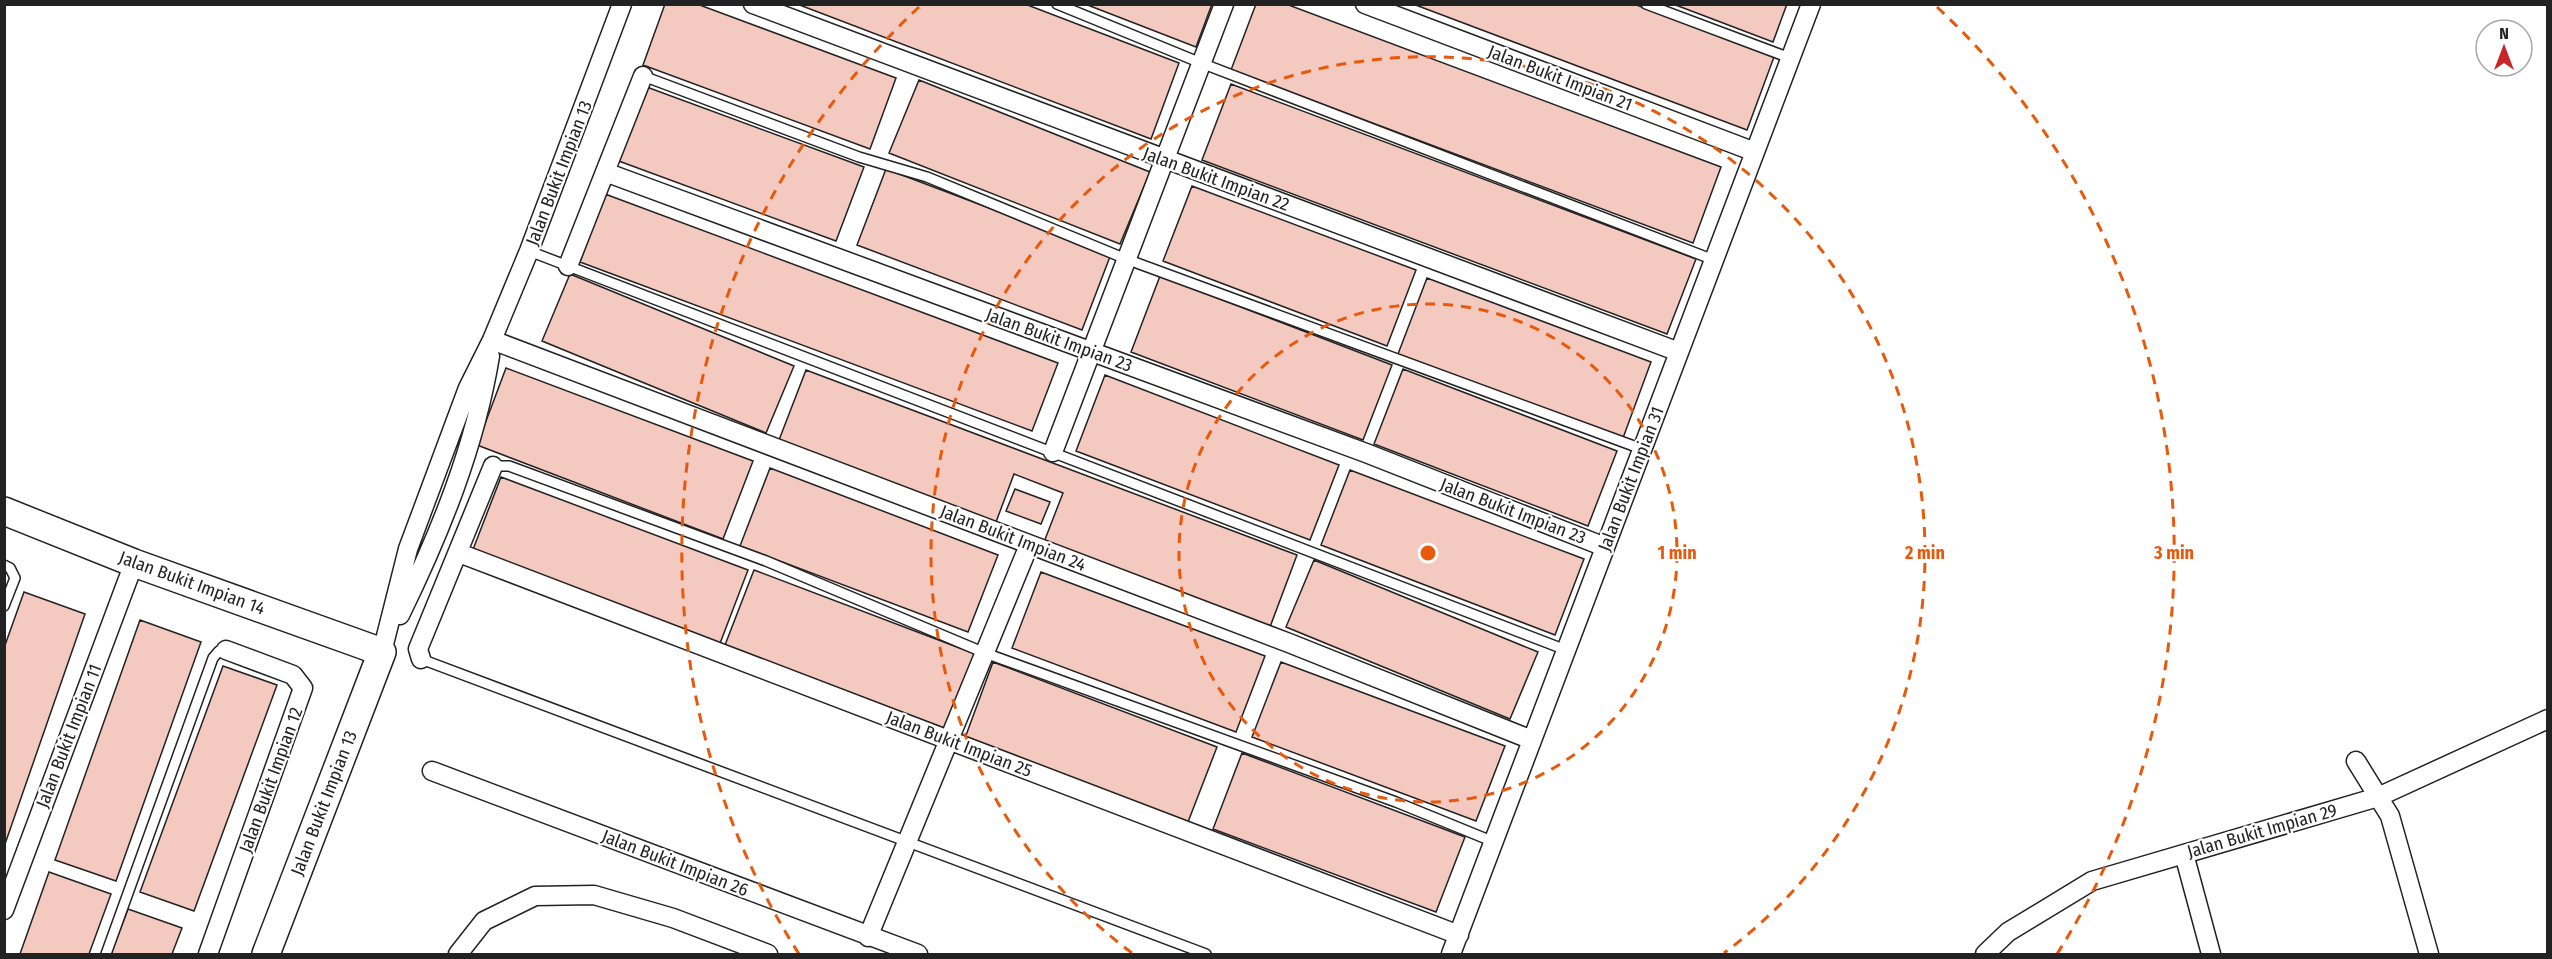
<svg xmlns="http://www.w3.org/2000/svg" width="2552" height="959" font-family="'Fira Sans Condensed',sans-serif">
	<style>
		.building { fill: #f3c9c0; stroke: #222; stroke-width: 1.5 }
		.lines { fill: none; stroke-linecap: round; stroke-linejoin: round }
		.lane-casing { stroke: #222; stroke-width: 12 }
		.street-casing { stroke: #222; stroke-width: 21 }
		.secondary-casing { stroke: #222; stroke-width: 30 }
		.lane { stroke: #fff; stroke-width: 9 }
		.street { stroke: #fff; stroke-width: 18 }
		.secondary { stroke: #fff; stroke-width: 27 }
		.ring { fill: none; stroke: #e8590c; stroke-width: 3; stroke-dasharray: 10 8 }
		.labels { text-anchor: middle; stroke-width: 4.5; stroke-linejoin: round; paint-order: stroke }
		.street-label { font-size: 18px; fill: #222; stroke: #fff }
		.centre { fill: #e8590c; stroke: #fff; stroke-width: 3 }
		.ring-label { font-size: 18px; text-anchor: middle; font-weight: bold; fill: #e8590c; stroke: #fff; stroke-width: 4.5; stroke-linejoin: round; paint-order: stroke }
	</style>
	<rect width="100%" height="100%" fill="#fff"/>
	<path class="building" d="M665 4H697L896 78 870 149 643 65Z
		M797 4H1025L1179 63 1151 139Z
		M1085 4H1212L1196 47Z
		M1256 4H1286L1721 167 1693 243 1231 70Z
		M1413 4H1634L1774 57 1747 130Z
		M1673 4H1787L1773 42Z
		M919 80 1150 172 1120 244 889 153Z
		M1231 84 1696 259 1667 334 1202 160Z
		M644 86 864 167 836 241 616 160Z
		M886 169 1111 254 1082 330 857 245Z
		M1192 186 1416 270 1387 346 1163 261Z
		M605 194 1058 363 1032 431 580 262Z
		M570 274 794 366 766 433 542 341Z
		M1160 276 1392 365 1363 440 1131 352Z
		M1427 278 1651 362 1623 438 1398 354Z
		M506 368 753 461 723 539 477 445Z
		M1403 369 1617 451 1588 526 1374 444Z
		M806 370 1297 555 1270 627 1044 542 1063 493 1014 474 996 522 779 440Z
		M1105 375 1339 465 1310 540 1076 451Z
		M770 468 998 555 968 632 740 546Z
		M1350 470 1584 559 1555 635 1321 545Z
		M501 477 748 570 719 646 472 552Z
		M1015 489 1050 502 1041 524 1006 511Z
		M1314 560 1538 652 1510 719 1286 627Z
		M754 570 978 655 949 730 725 645Z
		M1041 572 1265 656 1236 732 1012 648Z
		M24 592 85 614 5 844 4 648Z
		M140 620 201 642 116 881 55 860Z
		M993 662 1217 747 1188 822 965 738Z
		M1281 662 1505 746 1476 821 1252 737Z
		M223 666 277 685 194 911 140 892Z
		M1242 753 1465 837 1436 912 1213 829Z
		M49 872 111 894 89 954H20Z
		M128 909 182 928 172 954H111Z"/>
	<g class="lines">
		<g class="lane-casing">
			<path id="lane" d="M1057 4 1201 63 1714 260
				M1646 4 1790 58
				M643 76 859 157 927 177 1126 259 1642 449
				M529 251 1566 650
				M493 466H509L766 561 985 653 1396 802 1494 842
				M4 565 10 568 15 578 4 606
				M421 659 1206 954
				M106 954 213 658 219 651 226 650"/>
		</g>
		<g class="street-casing">
			<path id="street" d="M753 4 1679 352
				M1365 4 1755 152
				M605 172 643 76
				M568 266 605 172 1366 453 1605 547
				M492 340 1289 643 1532 740
				M1053 452 1224 4
				M459 553 1459 935
				M400 615C440 533 475 447 490 356
				M382 652 408 549 468 388 492 340 529 251 622 4
				M421 659 418 649 493 466
				M2356 761 2390 816 2429 954
				M432 771 918 954
				M2184 854 2211 954
				M4 910 134 563
				M868 937 1029 545
				M208 954 303 688 293 675 226 650
				M458 954 484 921 535 896 594 895 673 918 768 954
				M1451 954 1811 4
				M1985 954 2008 932 2092 881 2378 797 2548 719"/>
		</g>
		<g class="secondary-casing">
			<path id="secondary" d="M4 511 134 563 382 652 266 954"/>
		</g>
		<use href="#lane" class="lane"/>
		<use href="#street" class="street"/>
		<use href="#secondary" class="secondary"/>
	</g>
	<g class="ring">
		<circle cx="1428" cy="553" r="249"/>
		<path d="M1132 953A497 497 0 1 1 1724 953"/>
		<path d="M799 954A746 746 0 0 1 919 7M1937 7A746 746 0 0 1 2057 954"/>
	</g>
	<g class="labels">
		<g class="street-label">
			<text transform="translate(1560 78) rotate(21)" y="6">Jalan Bukit Impian 21</text>
			<text transform="translate(559 173) rotate(-69)" y="6">Jalan Bukit Impian 13</text>
			<text transform="translate(1216 179) rotate(20)" y="6">Jalan Bukit Impian 22</text>
			<text transform="translate(1059 340) rotate(20)" y="6">Jalan Bukit Impian 23</text>
			<text transform="translate(1631 479) rotate(-69)" y="6">Jalan Bukit Impian 31</text>
			<text transform="translate(1513 511) rotate(21)" y="6">Jalan Bukit Impian 23</text>
			<text transform="translate(1013 538) rotate(21)" y="6">Jalan Bukit Impian 24</text>
			<text transform="translate(192 583) rotate(20)" y="6">Jalan Bukit Impian 14</text>
			<text transform="translate(69 736) rotate(-69)" y="6">Jalan Bukit Impian 11</text>
			<text transform="translate(959 744) rotate(21)" y="6">Jalan Bukit Impian 25</text>
			<text transform="translate(271 780) rotate(-70)" y="6">Jalan Bukit Impian 12</text>
			<text transform="translate(324 803) rotate(-69)" y="6">Jalan Bukit Impian 13</text>
			<text transform="translate(2262 831) rotate(-16)" y="6">Jalan Bukit Impian 29</text>
			<text transform="translate(675 863) rotate(21)" y="6">Jalan Bukit Impian 26</text>
		</g>
	</g>
	<circle cx="1428" cy="553" r="9" class="centre"/>
	<g class="ring-label">
		<text x="1677" y="559">1 min</text>
		<text x="1925" y="559">2 min</text>
		<text x="2174" y="559">3 min</text>
	</g>
	<rect width="2552" height="959" fill="none" stroke="#222222" stroke-width="12"/>
	<g transform="translate(2504 48)"><circle r="28" fill="#ffffff" stroke="#a7a7a7" stroke-width="1.5"/>
	<path d="M0-4.5L10 22L0 15L-10 22Z" fill="#c62828"/>
	<text y="-9" font-size="16" font-weight="bold" text-anchor="middle" fill="#222222">N</text>
	</g>
</svg>
